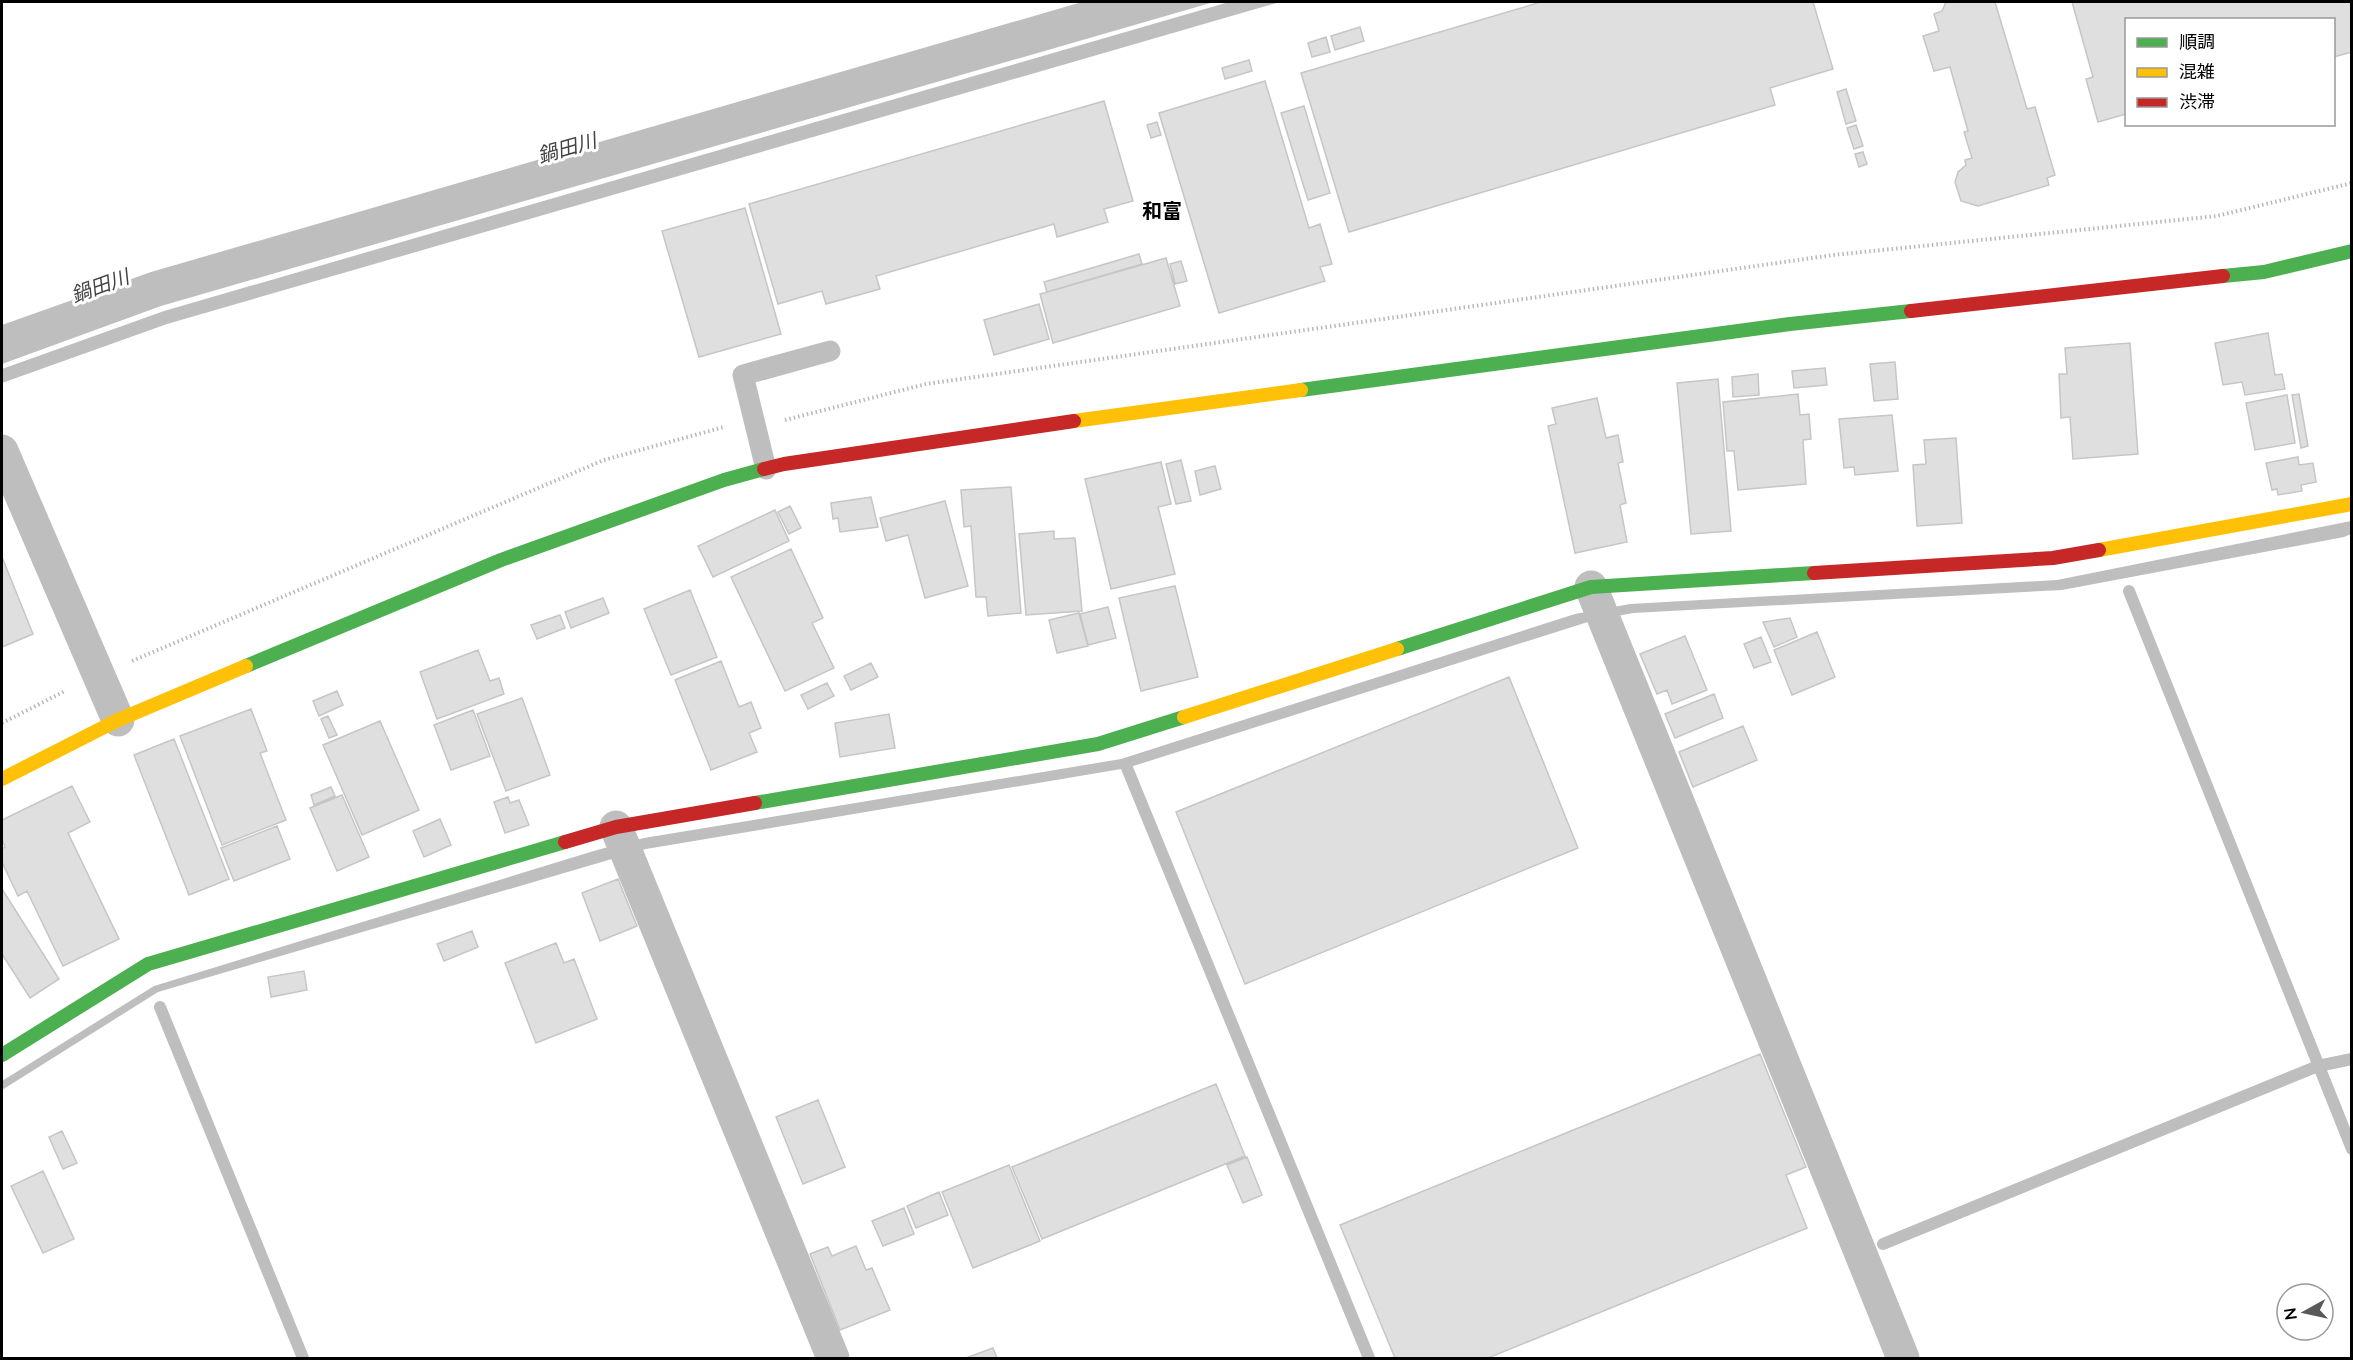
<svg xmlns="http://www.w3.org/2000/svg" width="2353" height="1360" font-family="Lato,'Noto Sans JP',sans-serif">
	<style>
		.water { fill: #bebebe }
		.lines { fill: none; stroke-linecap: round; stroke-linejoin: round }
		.stream { stroke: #bebebe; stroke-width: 12 }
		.building { fill: #dfdfdf; stroke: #c6c6c6; stroke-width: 1.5 }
		.path { stroke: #b9b9b9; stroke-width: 4; stroke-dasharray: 1.5 3; stroke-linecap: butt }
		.lane { stroke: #bebebe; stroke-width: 21 }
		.street { stroke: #bebebe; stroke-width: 33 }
		.fast { stroke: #4caf50; stroke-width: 14 }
		.slow { stroke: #ffc107; stroke-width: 14 }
		.jam { stroke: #c62828; stroke-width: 14 }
		.labels { text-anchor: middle; stroke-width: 6; stroke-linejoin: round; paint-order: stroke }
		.water-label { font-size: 20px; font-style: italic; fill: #434343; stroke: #fff }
		.neighbourhood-label { font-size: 20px; font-weight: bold; fill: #000; stroke: #fff }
	</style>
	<rect width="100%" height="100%" fill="#fff"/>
	<path class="water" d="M1082 2H1214L161 306 2 364V325L151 272Z
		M1229 2H1280L167 324 2 383V369L164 311Z
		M2351 521V534L2344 537 2062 590 1633 613 1591 621 1127 768 646 849 158 992 2 1090V1081L154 986 597 850 644 838 1121 759 1575 614 1630 604 2057 580Z"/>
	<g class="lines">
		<path class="stream" d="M2129 591 2352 1149
			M1127 768 1369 1358
			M160 1007 303 1358
			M1883 1244 2318 1066 2352 1059"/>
	</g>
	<path class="building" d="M1541 2H1813L1833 69 1770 88 1775 105 1349 232 1301 73Z
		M1946 2H1995L2027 109 2035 107 2055 175 2047 178 2049 185 1978 206 1961 201 1955 182 1958 172 1966 165 1965 160 1972 158 1964 132 1968 131 1950 67 1934 71 1923 36 1939 31 1934 14 1942 11Z
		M2072 2H2352V52L2334 57V20H2126V114L2098 122 2086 79 2093 77Z
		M1360 27 1364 41 1335 50 1331 36Z
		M1326 37 1330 52 1312 57 1308 43Z
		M1249 60 1252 71 1225 79 1222 68Z
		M1265 81 1309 228 1320 224 1332 264 1320 267 1325 281 1219 313 1159 113Z
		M1846 89 1856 121 1846 124 1837 92Z
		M1104 101 1133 201 1104 209 1108 222 1057 237 1054 224 876 276 880 289 826 304 822 291 778 304 749 204Z
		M1304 106 1330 193 1308 200 1281 113Z
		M1157 122 1161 135 1151 138 1147 125Z
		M1856 125 1863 146 1854 149 1847 128Z
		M1863 152 1867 164 1859 167 1855 154Z
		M745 208 781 334 699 357 662 231Z
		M1139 254 1142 264 1047 292 1044 282Z
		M1166 258 1180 306 1053 343 1040 294Z
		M1181 261 1187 281 1175 284 1170 264Z
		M1039 304 1049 339 994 355 984 320Z
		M2268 333 2275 375 2282 374 2285 389 2245 395 2242 382 2223 385 2215 343Z
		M2130 343 2138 454 2073 459 2070 417 2061 418 2059 374H2067L2065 348Z
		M1895 362 1898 399 1874 401 1870 364Z
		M1825 368 1827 385 1794 388 1792 371Z
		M1758 374 1759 395 1733 397 1732 377Z
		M1718 379 1731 531 1691 534 1677 383Z
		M1798 394 1800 415 1809 414 1811 439 1803 440 1806 484 1738 490 1734 451H1727L1723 402Z
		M2299 394 2308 446 2301 448 2292 395Z
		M2287 395 2295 443 2255 450 2246 403Z
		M1597 398 1606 438 1618 435 1623 462 1618 463 1626 503 1620 505 1627 542 1575 553 1548 426 1556 424 1552 408Z
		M1892 415 1898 471 1855 475 1854 467 1844 468 1839 419Z
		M1956 438 1962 523 1917 526 1913 465 1926 464 1924 440Z
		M2298 457 2299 465 2313 463 2316 482 2301 485 2302 491 2278 495 2277 489 2272 490 2266 463Z
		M1181 460 1191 501 1176 504 1166 464Z
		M1161 462 1171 504 1158 507 1175 574 1111 589 1085 479Z
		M1215 466 1221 489 1200 495 1195 471Z
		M1011 487 1021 613 988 616 986 597H976L971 526 964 527 961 490Z
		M871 497 878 527 840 532 838 518 833 519 831 503Z
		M945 501 968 586 925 598 908 535 886 541 880 518Z
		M790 506 801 528 789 534 778 512Z
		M775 510 789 541 713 577 698 546Z
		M1054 531V539L1075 538 1082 611 1026 615 1019 534Z
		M791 549 823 618 812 623 834 668 785 691 731 577Z
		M2 557 33 634 2 647Z
		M1175 586 1198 677 1141 691 1119 598Z
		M690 590 717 657 671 675 644 609Z
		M603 598 609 613 571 628 565 612Z
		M1108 607 1116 638 1088 645 1080 614Z
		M1079 613 1088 646 1057 653 1049 620Z
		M560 615 565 628 537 639 531 625Z
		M1790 618 1797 637 1774 647 1763 622Z
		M1817 632 1835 677 1792 695 1774 650Z
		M1685 636 1707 690 1672 704 1667 690 1657 694 1640 654Z
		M1761 637 1771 662 1754 668 1744 644Z
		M478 650 490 681 499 678 504 694 437 719 420 672Z
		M721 661 739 707 751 702 761 728 749 733 757 752 711 770 675 680Z
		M871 663 878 677 851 690 844 676Z
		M1509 677 1578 848 1245 984 1176 812Z
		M827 683 834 696 808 709 801 695Z
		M337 691 343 705 319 716 313 701Z
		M1714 694 1723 718 1675 738 1665 714Z
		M522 698 550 775 506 791 477 714Z
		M251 709 267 751 260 753 286 820 222 845 180 736Z
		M473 710 490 756 451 770 434 725Z
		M889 714 895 748 840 757 835 723Z
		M328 716 337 735 329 738 321 719Z
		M380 721 419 810 362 835 323 745Z
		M1743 726 1757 760 1693 787 1679 752Z
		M174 739 229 879 189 895 134 755Z
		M72 786 90 822 68 833 119 939 63 966 27 891 18 896 2 862V849L5 847 2 839V820Z
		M331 787 335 796 314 805 311 795Z
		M342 795 369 857 337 871 310 808Z
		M508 797 510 803 519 800 529 825 505 833 494 802Z
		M440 819 451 845 424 857 413 831Z
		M277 826 290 859 234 881 221 848Z
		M618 879 637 926 600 941 582 893Z
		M2 889 59 979 30 998 2 954Z
		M472 931 478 947 444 961 437 944Z
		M556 943 564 963 574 959 597 1019 536 1043 505 963Z
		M304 971 307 990 271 997 268 977Z
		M1760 1054 1806 1167 1786 1175 1807 1228 1488 1358H1395L1340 1225Z
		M1216 1084 1245 1156 1042 1239 1012 1167Z
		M818 1100 845 1167 803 1184 776 1117Z
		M62 1131 77 1163 63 1169 49 1137Z
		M1247 1157 1262 1195 1243 1203 1227 1165Z
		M1009 1165 1040 1241 973 1268 942 1192Z
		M43 1171 74 1239 43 1253 11 1186Z
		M939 1192 948 1215 916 1228 907 1206Z
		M904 1208 914 1234 883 1246 872 1221Z
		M856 1246 866 1270 872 1268 890 1310 840 1330 810 1254 828 1247 832 1256Z
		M993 1348 997 1358H966Z"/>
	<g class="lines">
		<path class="path" d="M785 420 926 384 1833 255 2217 216 2352 183
			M132 661 604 460 724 427
			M2 723 65 691"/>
		<path class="lane" d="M766 469 743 375 830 351"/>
		<path class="street" d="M2 451 118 720
			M1591 587 1903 1358
			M616 827 833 1358"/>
		<path class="fast" d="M2223 276 2264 272 2352 251
			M1301 390 1790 324 1911 311
			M1397 649 1591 587 1814 573
			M246 666 501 560 724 480 764 469
			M755 803 1098 744 1184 717
			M2 1055 148 964 565 842"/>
		<path class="slow" d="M1074 421 1301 390
			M2099 550 2352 504
			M1184 717 1397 649
			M2 779 118 720 246 666"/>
		<path class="jam" d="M1911 311 2223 276
			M764 469 784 464 1074 421
			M1814 573 2053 558 2099 550
			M565 842 616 827 755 803"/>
	</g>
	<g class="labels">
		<g class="water-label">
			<text transform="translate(567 148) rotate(-16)" y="7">鍋田川</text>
			<text transform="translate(100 286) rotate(-20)" y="7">鍋田川</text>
		</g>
		<g class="neighbourhood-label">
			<text x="1162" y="218">和富</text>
		</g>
	</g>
	<rect width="2353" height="1360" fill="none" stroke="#000000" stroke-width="6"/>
	<rect x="2125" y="18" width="210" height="108" fill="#ffffff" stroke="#999999" stroke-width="1.5"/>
	<rect x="2137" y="38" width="30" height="9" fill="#4caf50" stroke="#999999" stroke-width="1.5"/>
	<text x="2179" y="48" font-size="18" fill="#000000">順調</text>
	<rect x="2137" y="68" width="30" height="9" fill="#ffc107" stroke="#999999" stroke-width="1.5"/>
	<text x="2179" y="78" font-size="18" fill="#000000">混雑</text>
	<rect x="2137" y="98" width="30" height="9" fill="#c62828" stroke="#999999" stroke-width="1.5"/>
	<text x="2179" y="108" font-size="18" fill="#000000">渋滞</text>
	<g transform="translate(2305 1312) rotate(262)"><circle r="28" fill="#ffffff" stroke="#999999" stroke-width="1.5"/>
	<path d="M0-4.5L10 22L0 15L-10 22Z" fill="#595959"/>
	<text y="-9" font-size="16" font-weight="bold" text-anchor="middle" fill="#000000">N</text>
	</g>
</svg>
